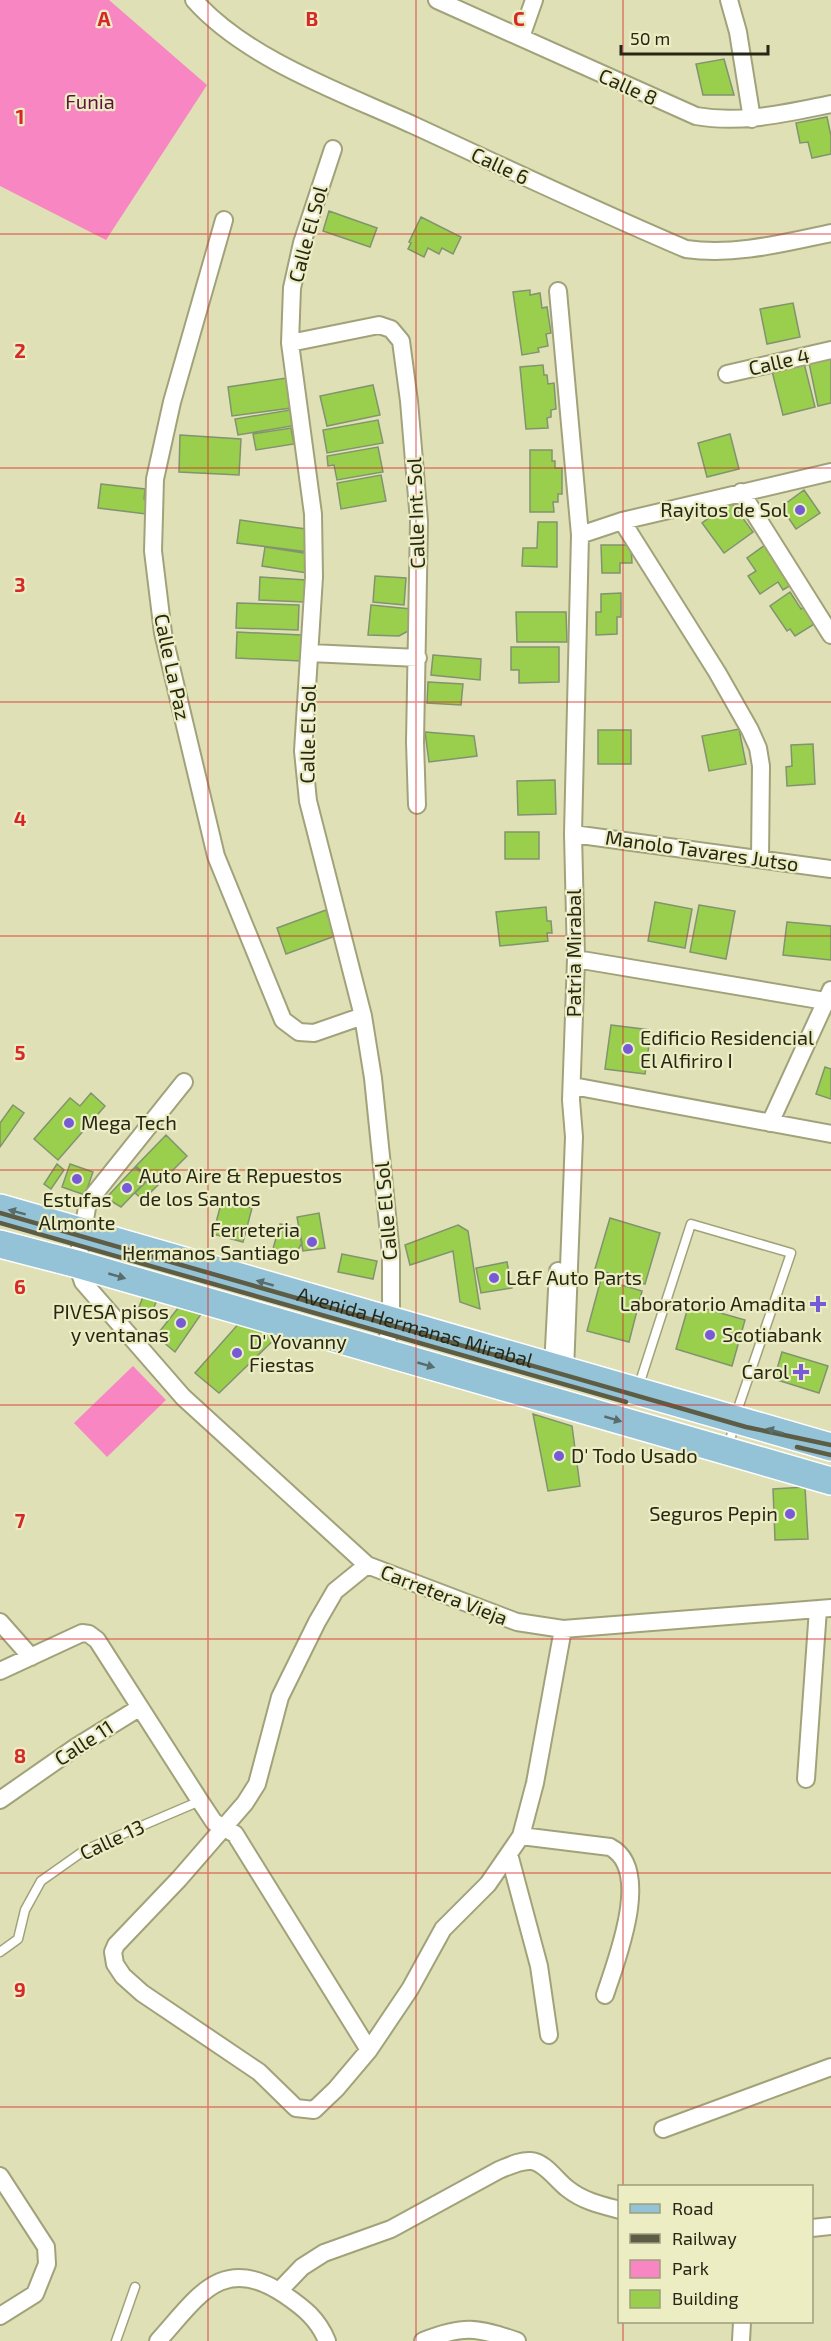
<svg xmlns="http://www.w3.org/2000/svg" width="831" height="2341" font-family="'Exo 2',sans-serif">
	<style>
		.green { fill: #f886c2 }
		.building { fill: #99cf4c; stroke: #82936f; stroke-width: 1.5 }
		.lines { fill: none; stroke-linecap: round; stroke-linejoin: round }
		.service-casing { stroke: #a2a27a; stroke-width: 11 }
		.minor-casing { stroke: #a2a27a; stroke-width: 20 }
		.primary-casing { stroke: #fff; stroke-width: 30 }
		.service { stroke: #fff; stroke-width: 8 }
		.minor { stroke: #fff; stroke-width: 16 }
		.primary { stroke: #94c2d6; stroke-width: 27 }
		.rail { stroke: #5c5d44; stroke-width: 4.5 }
		.oneway { fill: #586d6c }
		.grid { fill: none; stroke: #d62828; stroke-width: 1.5; stroke-opacity: 0.55 }
		.poi-dot { fill: #755cd6; stroke: #ecedc2; stroke-width: 2 }
		.labels { text-anchor: middle; stroke-width: 4.5; stroke-linejoin: round; paint-order: stroke }
		.street-label { font-size: 20px; fill: #262716; stroke: #ecedc2 }
		.park-label { font-size: 20px; fill: #5f1140; stroke: #ecedc2 }
		.poi-label { font-size: 20px; fill: #262716; stroke: #ecedc2; text-anchor: start }
		.grid-label { font-size: 20px; text-anchor: middle; font-weight: bold; fill: #d62828; stroke: #ecedc2; stroke-width: 4.5; stroke-linejoin: round; paint-order: stroke }
	</style>
	<rect width="100%" height="100%" fill="#dfe0b5"/>
	<path class="green" d="M0 0H109L207 85 106 240 0 186Z
		M133 1366 166 1400 107 1457 74 1423Z"/>
	<path class="building" d="M724 59 734 95H703L696 64Z
		M827 117 831 136V154L812 158 808 142 800 143 796 123Z
		M329 211 377 228 370 247 323 231Z
		M421 217 461 237 453 254 442 248 439 254 428 248 424 257 408 249 411 243 409 242Z
		M530 290V295L540 293 542 308 547 307 551 333 546 334 548 346 538 348 539 352 522 355 513 292Z
		M793 303 800 337 767 344 760 309Z
		M831 358V403L818 406 809 363Z
		M804 363 815 407 783 415 772 371Z
		M543 365 544 375H547L548 384 554 383 556 409 551 410V417L547 418 548 428 526 429 520 367Z
		M286 378 291 408 232 416 228 387Z
		M373 385 380 415 327 426 320 396Z
		M290 410 292 426 238 435 235 419Z
		M378 420 383 443 327 453 323 430Z
		M291 428 294 444 256 450 253 434Z
		M730 434 739 469 707 477 698 443Z
		M180 435 241 439 239 475 179 472Z
		M378 447 383 472 337 480 334 465 328 466 327 456Z
		M530 450H552V461H555V468H562V494H558V502H553L554 512H530Z
		M381 475 386 501 341 509 337 483Z
		M101 484 145 489 144 499H147L146 514 98 508Z
		M804 490 820 513 796 529 781 507Z
		M731 502 753 532 724 553 702 523Z
		M240 520 306 529 309 552 237 543Z
		M538 522H557V567L522 566 523 548H537Z
		M601 545H631L632 563H620V573H602Z
		M765 545 791 585 783 590 778 582 760 594 748 576 756 571 747 558Z
		M265 547 310 554 307 573 262 566Z
		M375 576 406 578 404 605 373 602Z
		M260 577 306 580 305 602 259 600Z
		M790 592 801 609 806 606 816 623 795 636 790 629 787 631 770 606Z
		M621 593V617H617V634L596 635V612H601V594Z
		M237 603 299 605 298 630 236 628Z
		M371 605 411 609 410 630 399 636 368 635Z
		M516 612H566L567 642H517Z
		M237 632 302 635 301 661 236 658Z
		M511 647H559V682L519 683V670H511Z
		M433 655 481 659 480 680 431 675Z
		M428 682 463 684 461 705 427 703Z
		M739 729 746 764 709 771 702 736Z
		M598 730H631V764H598Z
		M425 732 474 736 477 756 429 762Z
		M813 744 815 784 787 786 786 767 792 766 791 745Z
		M555 780 556 814 518 815 517 781Z
		M505 832H539V859H505Z
		M655 902 692 909 685 948 648 941Z
		M699 905 735 911 726 959 690 952Z
		M546 907 547 921H551L552 933H547L548 941 500 946 496 912Z
		M326 910 335 936 286 954 277 928Z
		M787 922 831 926V960L783 955Z
		M611 1025 651 1030 645 1074 605 1069Z
		M825 1067 831 1069V1099L816 1094Z
		M91 1093 105 1106 58 1160 34 1139 70 1098 80 1106Z
		M13 1105 24 1113 0 1147V1123Z
		M166 1135 187 1156 143 1200 135 1193 149 1179 136 1166Z
		M57 1164 64 1170 51 1189 44 1184Z
		M70 1164 93 1172 85 1195 62 1187Z
		M135 1167 148 1179 121 1207 106 1198Z
		M222 1200 252 1208 243 1242 213 1234Z
		M319 1213 325 1248 303 1251 297 1217Z
		M610 1218 660 1233 645 1284 595 1269Z
		M280 1224 299 1227 302 1243 293 1258 272 1252Z
		M458 1225 468 1231 480 1309 460 1302 453 1251 410 1265 405 1245Z
		M342 1254 377 1261 373 1279 338 1272Z
		M507 1262 512 1288 481 1293 476 1268Z
		M601 1279 642 1291 629 1342 587 1331Z
		M144 1294 157 1300 152 1312 139 1307Z
		M182 1303 204 1310 175 1352 156 1336Z
		M689 1304 745 1320 732 1366 676 1349Z
		M241 1321 282 1332 219 1393 195 1373Z
		M782 1352 828 1366 819 1393 774 1379Z
		M533 1414 572 1426 580 1486 548 1491Z
		M805 1487 808 1539 775 1540 773 1489Z"/>
	<g class="lines">
		<g class="service-casing">
			<path id="service" d="M638 1388 691 1224 791 1253 734 1420 729 1449
				M0 1952 18 1939 25 1910 41 1881 85 1850 200 1801
				M116 2341 135 2287"/>
		</g>
		<g class="minor-casing">
			<path id="minor" d="M194 0C246 59 343 93 413 125 504 167 594 210 686 249 735 256 783 243 831 233
				M437 0 696 116C742 124 786 113 831 104
				M729 0 738 32 752 119
				M521 37 534 0
				M333 149 302 243 292 288 290 343 313 514 314 577 303 751 308 801 363 1016 373 1078 391 1254V1320L385 1353
				M224 220 172 402 155 479 153 551 163 633 216 856 283 1020 299 1032 314 1033 363 1016
				M558 291 580 535 573 834 576 959 571 1100 574 1137 565 1371
				M290 343 379 325 391 329 401 341 409 401 419 521 415 742 417 805
				M727 374 831 350
				M741 492 831 635
				M622 521 717 672 750 730 758 748 761 766 760 859
				M580 535 622 521 831 472
				M310 653 418 658
				M573 834 831 869
				M576 959 825 1001
				M184 1082 88 1202 77 1264 83 1282 183 1397 367 1565 517 1622 563 1629 831 1608
				M573 1086 831 1134
				M770 1123 831 990
				M553 1367 558 1271
				M367 1565 335 1591 317 1622 280 1697 257 1784 245 1803 179 1879 116 1945 113 1952 115 1964 123 1976 142 1993 259 2072 296 2108 314 2110 336 2089 369 2050 410 1989 443 1929 488 1884 521 1836 535 1783 563 1629
				M0 1622 31 1657
				M0 1671 82 1633 89 1634 97 1640 200 1801 214 1822 235 1834 369 2050
				M806 1779 818 1609
				M0 1800 76 1747 139 1708
				M521 1836 610 1847C653 1869 616 1961 605 1995
				M509 1854 539 1966 549 2035
				M663 2129 831 2067
				M0 2176 46 2247 47 2264 35 2294 0 2316
				M812 2228 831 2226
				M279 2291 302 2267 324 2253 391 2229 499 2170C509 2166 521 2160 531 2161 545 2162 557 2181 568 2189 583 2201 601 2205 620 2210
				M158 2341C197 2298 222 2252 285 2295 304 2308 318 2319 327 2341
				M423 2341C463 2325 477 2327 517 2341
				M741 2341 742 2322"/>
		</g>
		<g class="primary-casing">
			<g id="primary">
				<path id="s1" d="M0 1208 831 1447"/>
				<path d="M0 1244 77 1264 831 1481"/>
			</g>
		</g>
		<use href="#service" class="service"/>
		<use href="#minor" class="minor"/>
		<use href="#primary" class="primary"/>
		<path class="rail" d="M0 1213 746 1427 831 1445
			M0 1223 626 1402
			M797 1447 831 1455"/>
	</g>
	<defs><path id="oneway-solid" d="M-6-.8H1V-3.2L6.5 0L1 3.2V.8H-6Z" transform="scale(1.5)"/></defs>
	<g class="oneway">
		<use href="#oneway-solid" transform="translate(17 1212) rotate(-165)"/>
		<use href="#oneway-solid" transform="translate(117 1276) rotate(16)"/>
		<use href="#oneway-solid" transform="translate(265 1283) rotate(-164)"/>
		<use href="#oneway-solid" transform="translate(426 1365) rotate(16)"/>
		<use href="#oneway-solid" transform="translate(613 1419) rotate(16)"/>
		<use href="#oneway-solid" transform="translate(775 1431) rotate(-164)"/>
	</g>
	<path class="grid" d="M208 0V2341M416 0V2341M623 0V2186M0 234H831M0 468H831M0 702H831M0 936H831M0 1170H831M0 1405H831M0 1639H831M0 1873H831M0 2107H831M623 2322V2341"/>
	<g class="poi-dot">
		<circle cx="800" cy="510" r="6"/>
		<circle cx="628" cy="1049" r="6"/>
		<circle cx="69" cy="1123" r="6"/>
		<circle cx="77" cy="1179" r="6"/>
		<circle cx="127" cy="1188" r="6"/>
		<circle cx="312" cy="1242" r="6"/>
		<circle cx="494" cy="1278" r="6"/>
		<path d="M815 1295h6v6h6v6h-6v6h-6v-6h-6v-6h6z"/>
		<circle cx="181" cy="1323" r="6"/>
		<circle cx="710" cy="1335" r="6"/>
		<circle cx="237" cy="1353" r="6"/>
		<path d="M798 1363h6v6h6v6h-6v6h-6v-6h-6v-6h6z"/>
		<circle cx="559" cy="1456" r="6"/>
		<circle cx="790" cy="1514" r="6"/>
	</g>
	<g class="labels">
		<g class="street-label">
			<text transform="translate(628 87) rotate(24)" y="7">Calle 8</text>
			<text transform="translate(500 166) rotate(25)" y="7">Calle 6</text>
			<text transform="translate(308 234) rotate(-75)" y="7">Calle El Sol</text>
			<text transform="translate(779 362) rotate(-13)" y="7">Calle 4</text>
			<text transform="translate(416 513) rotate(-92)" y="7">Calle Int. Sol</text>
			<text transform="translate(172 667) rotate(78)" y="7">Calle La Paz</text>
			<text transform="translate(308 734) rotate(-89)" y="7">Calle El Sol</text>
			<text transform="translate(702 851) rotate(8)" y="7">Manolo Tavares Jutso</text>
			<text transform="translate(574 953) rotate(-90)" y="7">Patria Mirabal</text>
			<text transform="translate(386 1211) rotate(-95)" y="7">Calle El Sol</text>
			<text dy="7" stroke="none"><textPath href="#s1" startOffset="432">Avenida Hermanas Mirabal</textPath></text>
			<text transform="translate(444 1595) rotate(21)" y="7">Carretera Vieja</text>
			<text transform="translate(84 1743) rotate(-33)" y="7">Calle 11</text>
			<text transform="translate(112 1840) rotate(-25)" y="7">Calle 13</text>
		</g>
		<g class="park-label">
			<text x="90" y="109">Funia</text>
		</g>
		<g class="poi-label">
			<text x="788" y="517" text-anchor="end">Rayitos de Sol</text>
			<text x="640" y="1045">Edificio Residencial<tspan x="640" dy="23">El Alfiriro I</tspan></text>
			<text x="81" y="1130">Mega Tech</text>
			<text x="139" y="1183">Auto Aire &amp; Repuestos<tspan x="139" dy="23">de los Santos</tspan></text>
			<text x="77" y="1207" text-anchor="middle">Estufas<tspan x="77" dy="23">Almonte</tspan></text>
			<text x="300" y="1237" text-anchor="end">Ferreteria<tspan x="300" dy="23">Hermanos Santiago</tspan></text>
			<text x="506" y="1285">L&amp;F Auto Parts</text>
			<text x="806" y="1311" text-anchor="end">Laboratorio Amadita</text>
			<text x="169" y="1319" text-anchor="end">PIVESA pisos<tspan x="169" dy="23">y ventanas</tspan></text>
			<text x="722" y="1342">Scotiabank</text>
			<text x="249" y="1349">D' Yovanny<tspan x="249" dy="23">Fiestas</tspan></text>
			<text x="789" y="1379" text-anchor="end">Carol</text>
			<text x="571" y="1463">D' Todo Usado</text>
			<text x="778" y="1521" text-anchor="end">Seguros Pepin</text>
		</g>
	</g>
	<g class="grid-label">
		<text x="104" y="26">A</text>
		<text x="312" y="26">B</text>
		<text x="519" y="26">C</text>
		<text x="20" y="124">1</text>
		<text x="20" y="358">2</text>
		<text x="20" y="592">3</text>
		<text x="20" y="826">4</text>
		<text x="20" y="1060">5</text>
		<text x="20" y="1294">6</text>
		<text x="20" y="1528">7</text>
		<text x="20" y="1763">8</text>
		<text x="20" y="1997">9</text>
	</g>
	<rect x="618" y="2185" width="195" height="138" fill="#ecedc2" stroke="#9d9e7d" stroke-width="1.5"/>
	<rect x="630" y="2204" width="30" height="9" fill="#94c2d6" stroke="#9d9e7d" stroke-width="1.5"/>
	<text x="672" y="2215" font-size="18" fill="#262716">Road</text>
	<rect x="630" y="2234" width="30" height="9" fill="#5c5d44" stroke="#9d9e7d" stroke-width="1.5"/>
	<text x="672" y="2245" font-size="18" fill="#262716">Railway</text>
	<rect x="630" y="2260" width="30" height="18" fill="#f886c2" stroke="#9d9e7d" stroke-width="1.5"/>
	<text x="672" y="2275" font-size="18" fill="#262716">Park</text>
	<rect x="630" y="2290" width="30" height="18" fill="#99cf4c" stroke="#9d9e7d" stroke-width="1.5"/>
	<text x="672" y="2305" font-size="18" fill="#262716">Building</text>
	<path d="M621 45v9h147v-9" fill="none" stroke="#262716" stroke-width="3"/>
	<text x="630" y="45" font-size="18" fill="#262716" stroke="#ecedc2" stroke-width="4.5" paint-order="stroke">50 m</text>
</svg>
